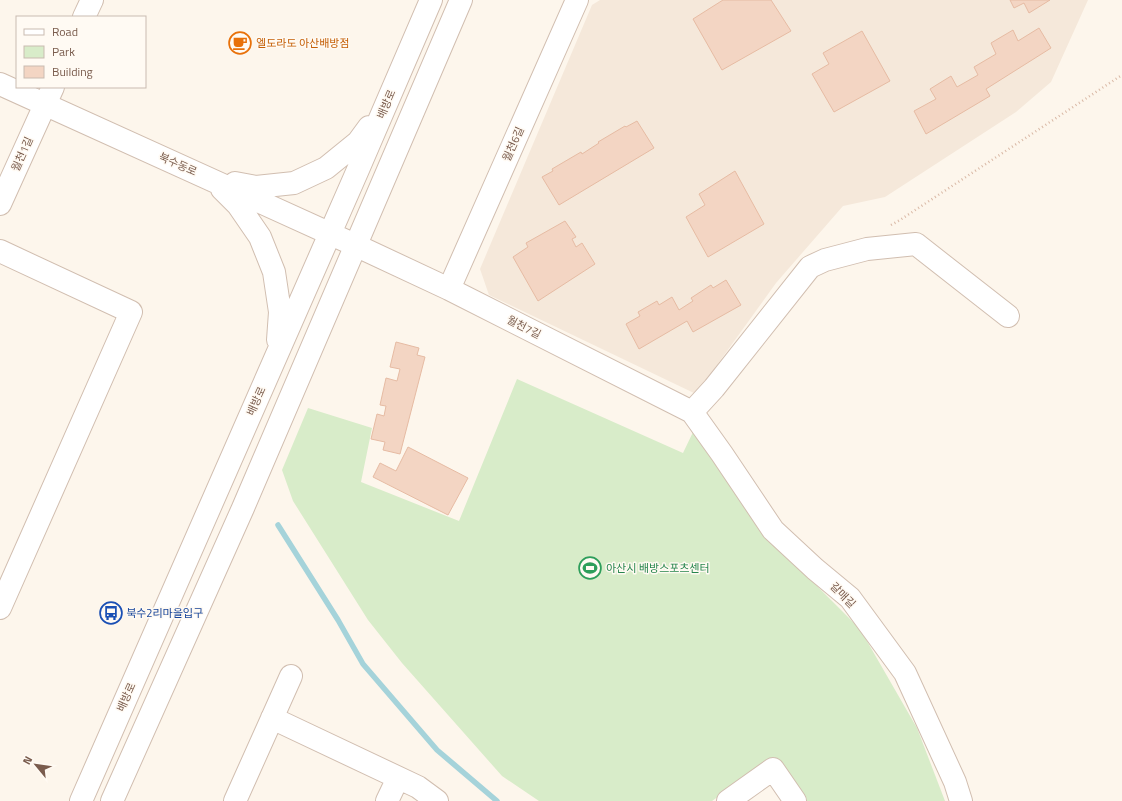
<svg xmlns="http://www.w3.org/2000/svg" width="1122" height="801" font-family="'Titillium Web','Noto Sans KR',sans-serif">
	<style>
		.residential { fill: #f5e8da }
		.green { fill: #d8ecc9 }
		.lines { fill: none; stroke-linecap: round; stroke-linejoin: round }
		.stream { stroke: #a5d3da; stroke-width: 5.5 }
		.building { fill: #f3d5c3; stroke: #e6bba3 }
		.minor-casing { stroke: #d1beb0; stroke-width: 24 }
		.path { stroke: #d9b8a5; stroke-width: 2.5; stroke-dasharray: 1 3; stroke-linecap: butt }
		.minor { stroke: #fff; stroke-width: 22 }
		.labels { text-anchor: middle; stroke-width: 3; stroke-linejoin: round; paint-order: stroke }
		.food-label { font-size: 11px; fill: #c56008; stroke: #fffaf3; text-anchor: start }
		.street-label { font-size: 11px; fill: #7a5c4d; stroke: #fffaf3 }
		.leisure-label { font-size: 11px; fill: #27864d; stroke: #fffaf3; text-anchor: start }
		.transit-label { font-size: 11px; fill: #164399; stroke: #fffaf3; text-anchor: start }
	</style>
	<rect width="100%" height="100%" fill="#fdf6ec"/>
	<path class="residential" d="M600 0H1088L1051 82 1016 112 885 197 843 206 776 283 696 394 489 295 480 269 592 5Z"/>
	<path class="green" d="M517 379 683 453 694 430 762 531 860 629 917 728 945 801H806L774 757 712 801H539L502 776 402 663 368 620 293 501 282 470 308 408 372 428 361 482 459 521Z"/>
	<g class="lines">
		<path class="stream" d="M278 525 338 620 363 664 437 750 497 801"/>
	</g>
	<path class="building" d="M723 0H771L791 31 722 70 693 19Z
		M1010 0H1050L1029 13 1024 3 1014 8Z
		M1039 28 1051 48 986 89 990 96 926 134 914 111 936 99 930 89 951 76 957 87 978 75 974 67 996 54 991 43 1013 30 1018 41Z
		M862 31 890 81 834 112 812 74 829 64 823 53Z
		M637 121 654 148 559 205 542 177 553 171 552 169 581 152 582 154 599 143 598 142 625 126 626 127Z
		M735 171 764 224 708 257 686 217 705 205 699 194Z
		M565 221 576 237 572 239 576 247 582 243 595 264 538 301 513 257 528 247 526 243Z
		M726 280 741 305 693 332 687 321 639 349 626 324 640 316 638 312 657 301 659 305 672 297 679 310 693 301 691 298 711 285 713 288Z
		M396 342 419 348 417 355 425 357 400 454 383 450 385 442 371 439 377 414 384 416 386 406 380 405 386 378 397 381 400 369 390 367Z
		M408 447 468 478 448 515 373 477 380 463 396 471Z"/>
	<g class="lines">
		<g class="minor-casing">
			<path id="minor" d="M84 17 92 0
				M0 84 355 245 449 289 692 412 722 454 773 530 815 569 850 598 905 673 955 782 961 801
				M235 183 256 187 294 183 326 168 358 142 369 127
				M222 189 238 205 260 237 274 272 280 312 278 340
				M0 204 53 87
				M0 251 131 312 0 608
				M449 289 577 0
				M692 412 714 388 810 267 825 260 867 249 916 244 1008 316
				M272 718 418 787 437 801
				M81 801 357 172 431 0
				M112 801 243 508 461 0
				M235 801 291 676
				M387 801 398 778
				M728 801 773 769 795 801"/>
		</g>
		<path class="path" d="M891 225 900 220 1122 75"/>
		<use href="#minor" class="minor"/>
	</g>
	<defs>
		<g id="cafe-ring" transform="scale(1.15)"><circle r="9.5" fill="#fffaf3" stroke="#e8710a" stroke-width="1.5"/><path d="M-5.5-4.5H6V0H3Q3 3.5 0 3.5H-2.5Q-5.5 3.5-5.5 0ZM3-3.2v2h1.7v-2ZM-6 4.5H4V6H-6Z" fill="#e8710a"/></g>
		<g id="stadium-ring" transform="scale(1.15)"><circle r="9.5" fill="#fffaf3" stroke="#2e9e5b" stroke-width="1.5"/><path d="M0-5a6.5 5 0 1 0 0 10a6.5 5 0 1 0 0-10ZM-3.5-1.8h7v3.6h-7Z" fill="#2e9e5b"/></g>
		<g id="bus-ring" transform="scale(1.15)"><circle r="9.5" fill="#fffaf3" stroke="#1a4fb4" stroke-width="1.5"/><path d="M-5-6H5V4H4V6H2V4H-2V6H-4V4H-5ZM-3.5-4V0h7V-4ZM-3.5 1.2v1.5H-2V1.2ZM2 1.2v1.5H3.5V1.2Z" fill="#1a4fb4"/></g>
	</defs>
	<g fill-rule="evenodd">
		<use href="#cafe-ring" x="240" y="43"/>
		<use href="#stadium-ring" x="590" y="568"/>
		<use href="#bus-ring" x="111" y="613"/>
	</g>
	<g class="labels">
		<g class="food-label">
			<text x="256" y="47">엘도라도 아산배방점</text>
		</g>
		<g class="street-label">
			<text transform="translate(386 104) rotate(-67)" y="4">배방로</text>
			<text transform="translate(513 144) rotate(-66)" y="4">월천6길</text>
			<text transform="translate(22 154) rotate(-66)" y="4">월천1길</text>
			<text transform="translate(178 164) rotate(24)" y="4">북수동로</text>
			<text transform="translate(524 327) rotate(27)" y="4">월천7길</text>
			<text transform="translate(256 401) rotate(-66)" y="4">배방로</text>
			<text transform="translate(843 595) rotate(45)" y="4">갈매길</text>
			<text transform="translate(126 697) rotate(-66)" y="4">배방로</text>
		</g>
		<g class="leisure-label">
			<text x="606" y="572">아산시 배방스포츠센터</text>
		</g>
		<g class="transit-label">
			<text x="126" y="617">북수2리마을입구</text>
		</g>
	</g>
	<rect x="16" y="16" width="130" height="72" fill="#fffaf3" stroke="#cabbb1"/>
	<rect x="24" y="29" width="20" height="6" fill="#ffffff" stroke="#cabbb1"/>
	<text x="52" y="36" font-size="12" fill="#7a5c4d">Road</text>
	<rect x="24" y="46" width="20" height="12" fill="#d8ecc9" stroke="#cabbb1"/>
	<text x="52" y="56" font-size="12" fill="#7a5c4d">Park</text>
	<rect x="24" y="66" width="20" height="12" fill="#f3d5c3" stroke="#cabbb1"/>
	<text x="52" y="76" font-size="12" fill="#7a5c4d">Building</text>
	<g transform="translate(36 765) rotate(299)" stroke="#fffaf3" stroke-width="3" paint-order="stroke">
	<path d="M0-3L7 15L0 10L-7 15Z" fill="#7a5c4d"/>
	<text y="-6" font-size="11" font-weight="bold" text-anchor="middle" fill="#7a5c4d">N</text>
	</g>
</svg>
